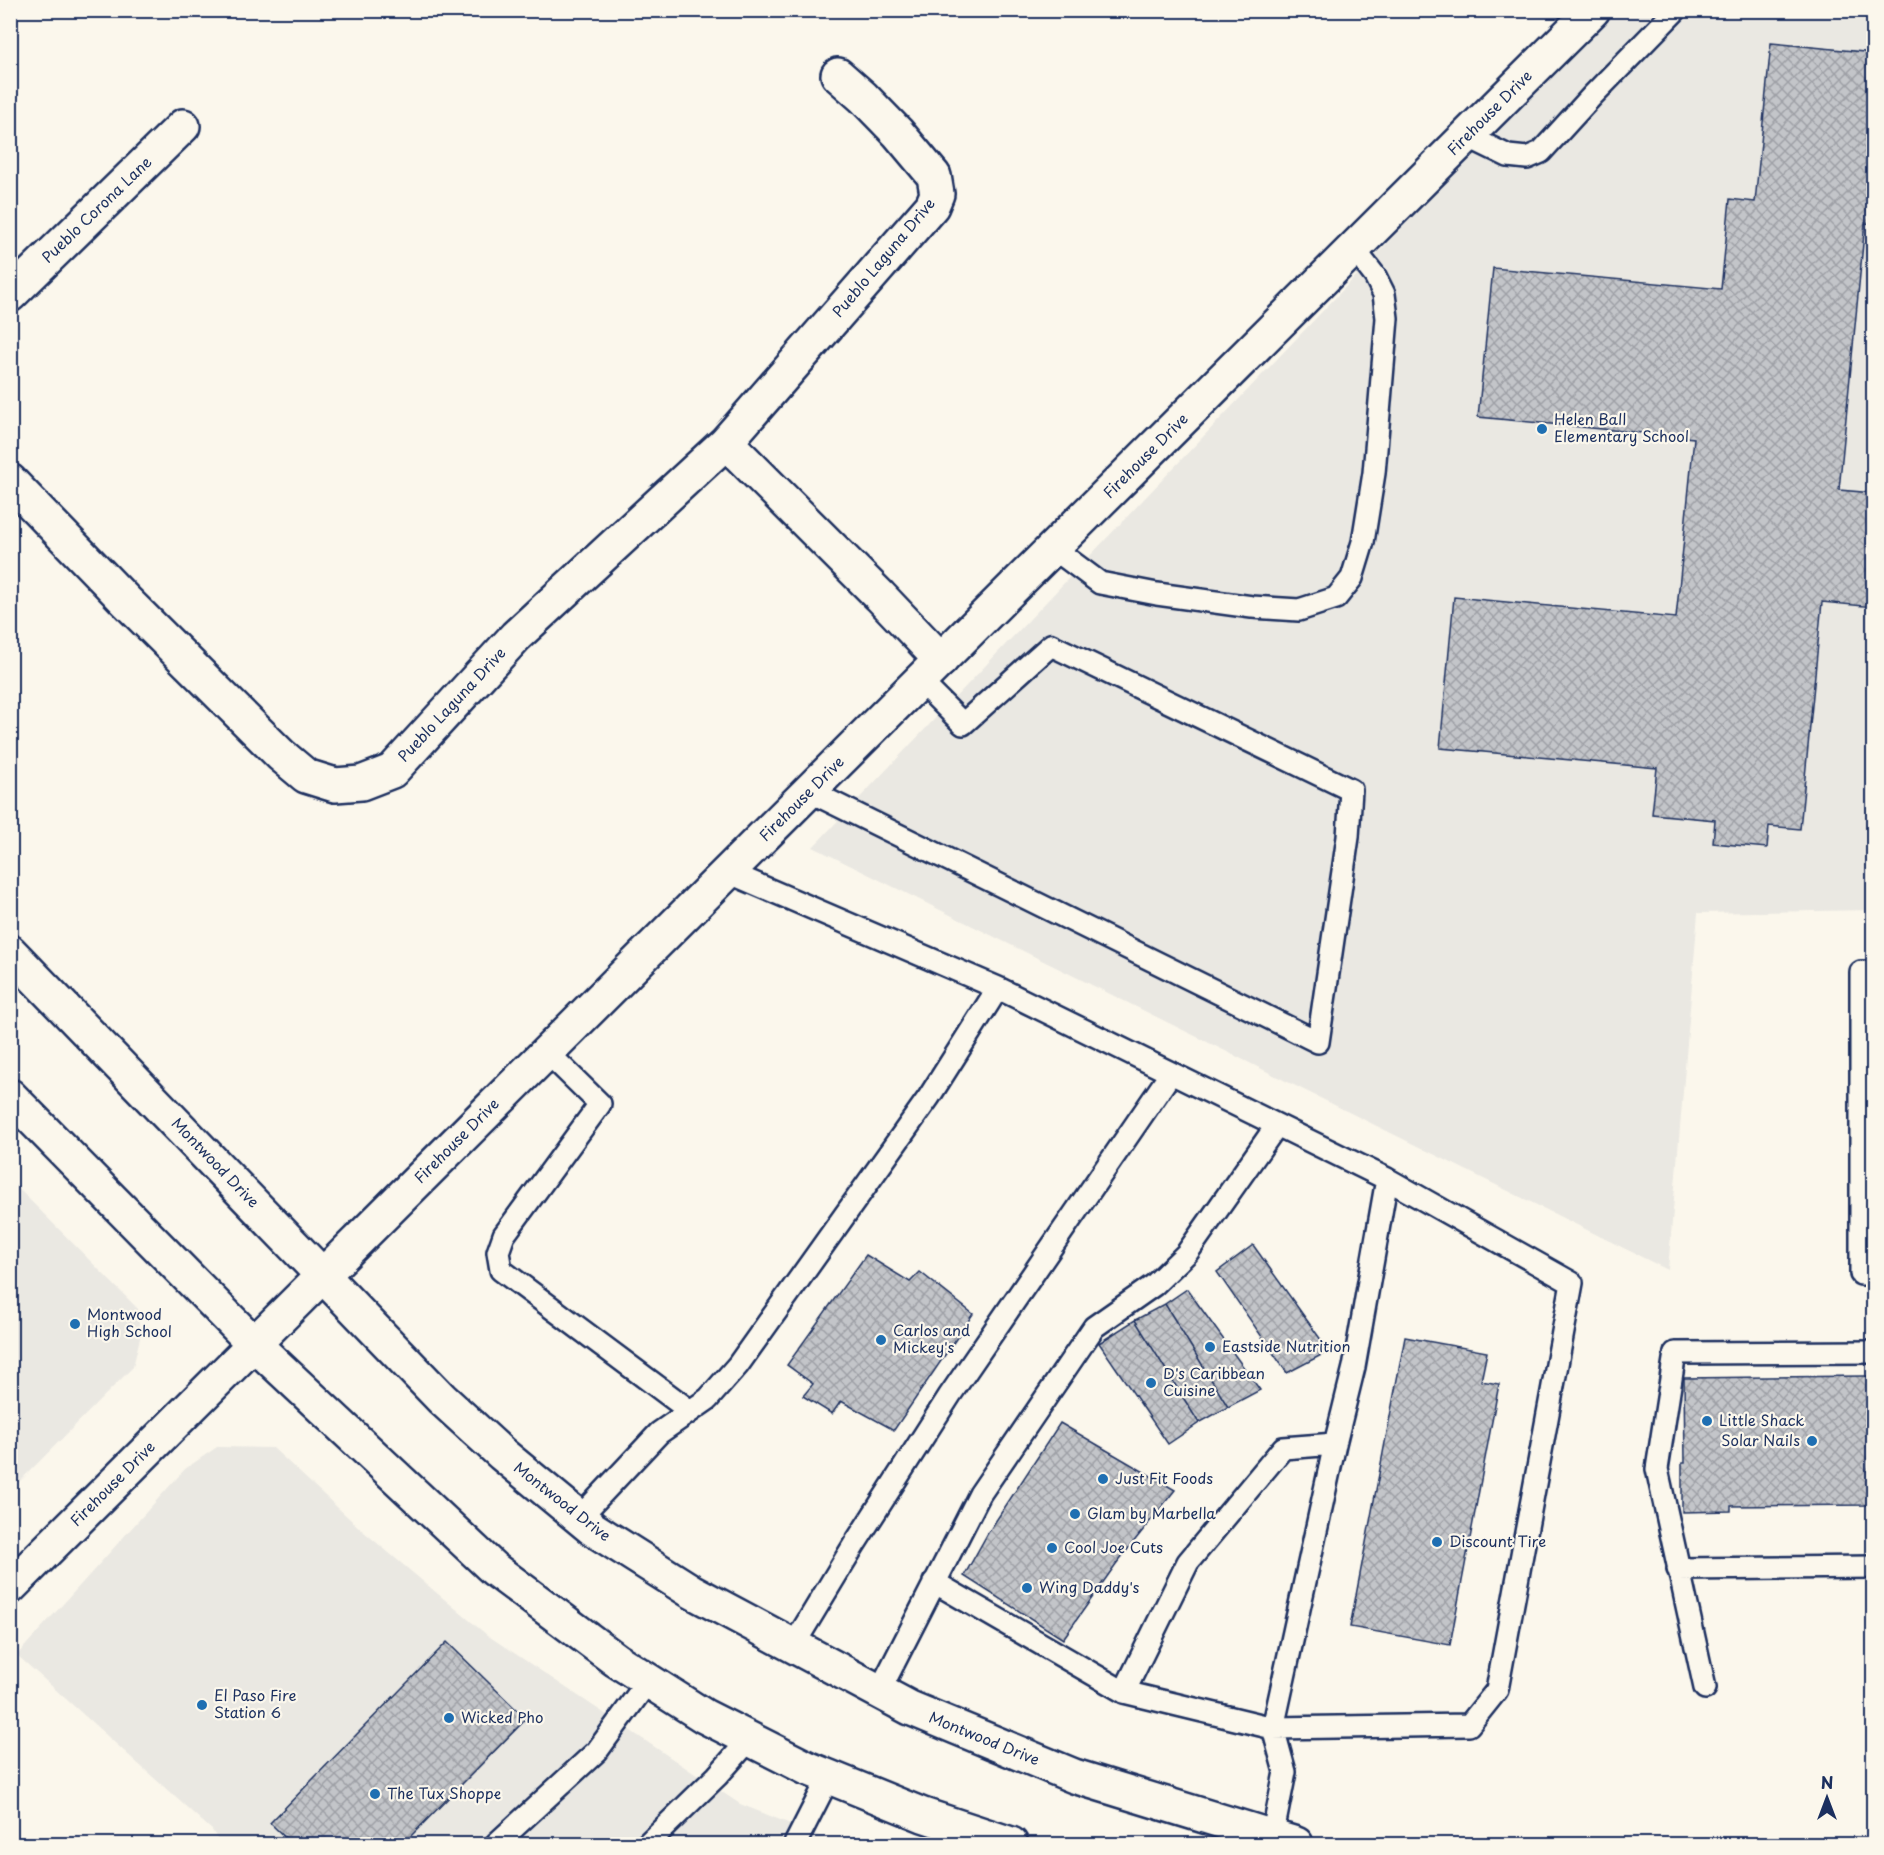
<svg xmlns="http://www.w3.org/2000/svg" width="1884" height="1855" font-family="'Playpen Sans',sans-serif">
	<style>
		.built { fill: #eae8e2 }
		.building { fill: url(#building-cross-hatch); stroke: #1b2f5e; stroke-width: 1.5 }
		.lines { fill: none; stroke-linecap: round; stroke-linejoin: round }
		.service-casing { stroke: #1b2f5e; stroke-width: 26 }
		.minor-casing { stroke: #1b2f5e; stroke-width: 38 }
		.tertiary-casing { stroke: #1b2f5e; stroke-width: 38 }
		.secondary-casing { stroke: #1b2f5e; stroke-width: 38 }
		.service { stroke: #fbf7ec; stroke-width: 21 }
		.minor { stroke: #fbf7ec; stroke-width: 33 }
		.tertiary { stroke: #fbf7ec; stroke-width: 33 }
		.secondary { stroke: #fbf7ec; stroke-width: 33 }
		.poi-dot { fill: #1f6fb2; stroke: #fbf7ec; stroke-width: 2 }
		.labels { text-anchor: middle; stroke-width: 4.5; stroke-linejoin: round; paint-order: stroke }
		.street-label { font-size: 15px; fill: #1b2f5e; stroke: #fbf7ec }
		.poi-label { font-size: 15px; fill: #1b2f5e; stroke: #fbf7ec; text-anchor: start }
	</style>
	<defs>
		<pattern id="building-cross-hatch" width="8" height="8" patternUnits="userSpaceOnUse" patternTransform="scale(1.5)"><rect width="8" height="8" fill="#c3c5c9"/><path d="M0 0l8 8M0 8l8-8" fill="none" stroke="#9ea0a6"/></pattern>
	</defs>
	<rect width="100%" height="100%" fill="#fbf7ec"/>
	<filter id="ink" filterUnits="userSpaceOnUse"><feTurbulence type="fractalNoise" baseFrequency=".0167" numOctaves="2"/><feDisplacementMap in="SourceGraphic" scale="12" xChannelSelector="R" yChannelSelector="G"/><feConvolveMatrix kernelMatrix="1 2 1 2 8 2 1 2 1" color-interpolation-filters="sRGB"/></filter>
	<g filter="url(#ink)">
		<path class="built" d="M1608 11H1873V910L1698 913 1668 1270 813 847Z
			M11 1181 138 1309 140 1338 133 1367 11 1490Z
			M217 1447 273 1448 364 1532 487 1635 740 1804 841 1844H220L212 1830 17 1655 185 1469Z"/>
		<path class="building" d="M1771 43 1874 53V224L1865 223 1839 490 1874 493V607L1822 602 1800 829 1769 826 1767 848 1713 843 1715 820 1652 814 1657 768 1440 748 1454 597 1676 618 1694 438 1478 417 1493 268 1721 289 1730 199 1755 202Z
			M1253 1245 1329 1351 1287 1373 1217 1272Z
			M866 1255 910 1282 920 1272 973 1314 894 1430 841 1401 832 1414 803 1396 813 1384 787 1365Z
			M1187 1289 1260 1390 1228 1407 1165 1304Z
			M1165 1304 1228 1407 1199 1423 1135 1320Z
			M1135 1320 1199 1423 1168 1444 1099 1343Z
			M1405 1337 1487 1352 1481 1381 1499 1384 1450 1645 1350 1627Z
			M1864 1376H1874V1505L1731 1506V1511L1682 1512V1463H1685L1684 1378Z
			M1060 1423 1175 1490 1116 1564 1063 1639 964 1576 988 1533Z
			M447 1642 526 1719 403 1844H292L270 1823Z"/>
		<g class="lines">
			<g class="service-casing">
				<path id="service" d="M1467 136 1508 156 1527 158 1541 152 1593 95 1676 10
					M1053 548 1100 583 1157 594 1252 607 1299 610 1336 598 1352 578 1363 542 1374 473 1387 318 1384 294 1375 276 1354 249
					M809 791 1318 1042 1348 837 1351 790 1051 645 963 724 920 681
					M728 872 998 988 1387 1179 1354 1367 1335 1444 1273 1728 1285 1772 1272 1838
					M1874 972H1861V1274H1874
					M547 1052 600 1104 504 1235 498 1252 501 1270 690 1411
					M1335 1444 1283 1448 1188 1562 1124 1692 1273 1728 1469 1725 1497 1690 1572 1283 1387 1179
					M579 1518 659 1433 708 1399 738 1365 929 1097 998 988
					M1678 1569 1874 1567
					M934 1582 1124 1692
					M793 1646 854 1545 950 1395 1171 1073
					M1705 1688 1657 1469 1675 1353 1874 1352
					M879 1692 980 1494 1094 1327 1154 1285 1187 1253 1277 1125
					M496 1844 597 1751 648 1681
					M647 1844 717 1776 750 1739
					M795 1844 829 1777"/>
			</g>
			<g class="minor-casing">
				<path id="minor" d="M10 295 183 126
					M726 442 880 596 941 660
					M10 481 125 600 281 755 306 776 335 785 361 783 392 771 516 636 726 442 932 206 937 194 934 176 898 133 863 97 838 75"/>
			</g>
			<g class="tertiary-casing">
				<path id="tertiary" d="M10 1587 1593 10"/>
			</g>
			<g class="secondary-casing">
				<path id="secondary" d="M10 952 442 1399 502 1454 593 1529 691 1591 910 1708 1074 1776 1296 1844
					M10 1096 254 1344 494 1569 616 1660 704 1716 807 1768 923 1815 1011 1844"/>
			</g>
			<use href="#service" class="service"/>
			<use href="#minor" class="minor"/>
			<use href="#tertiary" class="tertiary"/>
			<use href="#secondary" class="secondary"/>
		</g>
	</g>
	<g class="poi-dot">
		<circle cx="1542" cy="429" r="6"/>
		<circle cx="75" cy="1324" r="6"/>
		<circle cx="881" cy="1340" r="6"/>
		<circle cx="1210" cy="1347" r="6"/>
		<circle cx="1151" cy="1383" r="6"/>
		<circle cx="1707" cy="1421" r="6"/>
		<circle cx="1812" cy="1441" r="6"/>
		<circle cx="1103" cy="1479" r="6"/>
		<circle cx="1075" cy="1514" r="6"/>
		<circle cx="1437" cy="1542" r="6"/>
		<circle cx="1052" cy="1548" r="6"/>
		<circle cx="1027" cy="1588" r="6"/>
		<circle cx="202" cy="1705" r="6"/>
		<circle cx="449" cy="1718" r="6"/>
		<circle cx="375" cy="1794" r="6"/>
	</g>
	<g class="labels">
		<g class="street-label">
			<text transform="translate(1490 113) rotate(-45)" y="5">Firehouse Drive</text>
			<text transform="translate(97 210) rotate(-44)" y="5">Pueblo Corona Lane</text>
			<text transform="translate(884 258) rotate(-50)" y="5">Pueblo Laguna Drive</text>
			<text transform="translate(1146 456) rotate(-45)" y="5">Firehouse Drive</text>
			<text transform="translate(452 705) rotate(-47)" y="5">Pueblo Laguna Drive</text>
			<text transform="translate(802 799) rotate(-45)" y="5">Firehouse Drive</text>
			<text transform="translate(457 1141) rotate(-45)" y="5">Firehouse Drive</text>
			<text transform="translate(215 1163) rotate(46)" y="5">Montwood Drive</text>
			<text transform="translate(113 1484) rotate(-45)" y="5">Firehouse Drive</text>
			<text transform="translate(562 1502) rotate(38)" y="5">Montwood Drive</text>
			<text transform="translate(984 1739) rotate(22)" y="5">Montwood Drive</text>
		</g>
		<g class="poi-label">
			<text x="1554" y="425">Helen Ball<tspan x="1554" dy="17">Elementary School</tspan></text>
			<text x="87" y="1320">Montwood<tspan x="87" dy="17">High School</tspan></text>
			<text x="893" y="1336">Carlos and<tspan x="893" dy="17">Mickey's</tspan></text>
			<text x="1222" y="1352">Eastside Nutrition</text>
			<text x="1163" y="1379">D's Caribbean<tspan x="1163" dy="17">Cuisine</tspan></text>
			<text x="1719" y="1426">Little Shack</text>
			<text x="1800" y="1446" text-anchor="end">Solar Nails</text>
			<text x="1115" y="1484">Just Fit Foods</text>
			<text x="1087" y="1519">Glam by Marbella</text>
			<text x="1449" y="1547">Discount Tire</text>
			<text x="1064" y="1553">Cool Joe Cuts</text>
			<text x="1039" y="1593">Wing Daddy's</text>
			<text x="214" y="1701">El Paso Fire<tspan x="214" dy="17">Station 6</tspan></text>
			<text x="461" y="1723">Wicked Pho</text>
			<text x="387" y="1799">The Tux Shoppe</text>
		</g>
	</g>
	<rect width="1884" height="1855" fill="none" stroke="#fbf7ec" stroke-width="36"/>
	<rect x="18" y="18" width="1848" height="1819" fill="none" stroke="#1b2f5e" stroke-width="2" filter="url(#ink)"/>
	<g transform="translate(1827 1798)" stroke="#fbf7ec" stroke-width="4.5" paint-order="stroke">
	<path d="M0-4.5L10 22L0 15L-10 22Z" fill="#1b2f5e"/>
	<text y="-9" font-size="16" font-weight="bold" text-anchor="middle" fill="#1b2f5e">N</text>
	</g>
</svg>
